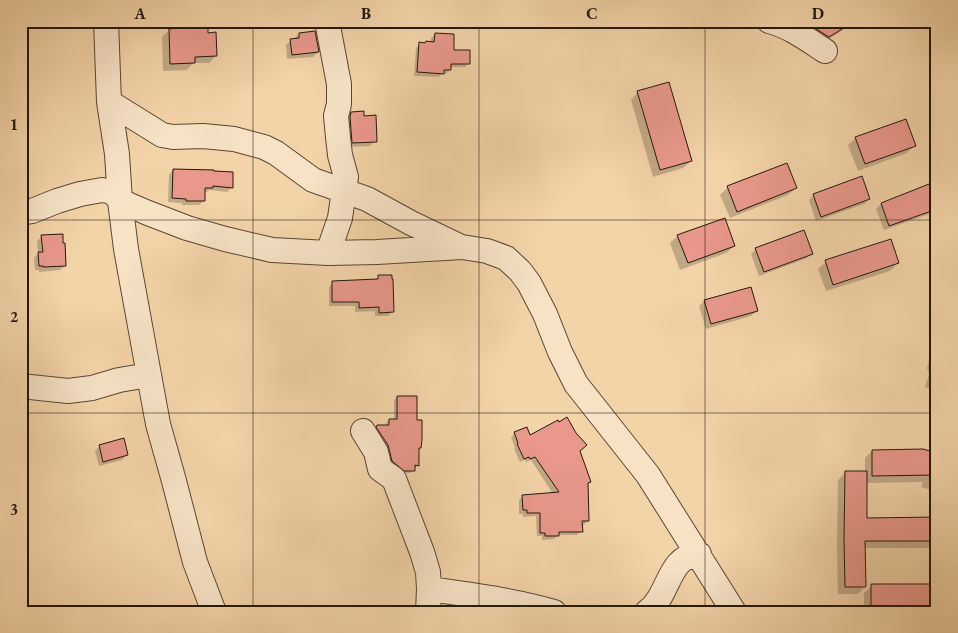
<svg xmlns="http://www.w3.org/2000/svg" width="958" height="633" font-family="'EB Garamond',serif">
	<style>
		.shadow { fill: #0003 }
		.building { fill: #e9988b; stroke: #23180c }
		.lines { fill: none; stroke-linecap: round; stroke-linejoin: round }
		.minor-casing { stroke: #574733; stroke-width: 26 }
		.minor { stroke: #f7e2c6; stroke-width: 24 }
		.grid { fill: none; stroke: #23180c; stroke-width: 1; stroke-opacity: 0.55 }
		.neatline { fill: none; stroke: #23180c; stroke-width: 2 }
		.grid-label { font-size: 16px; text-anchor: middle; font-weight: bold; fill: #23180c }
	</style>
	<rect width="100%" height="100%" fill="#f3d3a8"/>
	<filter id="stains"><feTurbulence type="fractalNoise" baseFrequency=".004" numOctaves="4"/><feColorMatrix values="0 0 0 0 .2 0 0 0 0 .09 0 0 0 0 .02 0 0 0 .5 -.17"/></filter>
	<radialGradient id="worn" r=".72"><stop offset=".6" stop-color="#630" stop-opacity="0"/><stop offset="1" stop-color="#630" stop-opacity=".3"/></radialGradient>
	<path class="shadow" d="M806 21H857L821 44 801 26Z
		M178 22 192 26 207 34 216 56 209 63H193L187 70 163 71 162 37Z
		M299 34 318 52 313 57 287 59 286 45Z
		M435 34 453 52 469 63 465 67H450V70L446 74 442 73 439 77 414 76 416 48 420 44 431 43V38Z
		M638 92 691 161 683 168 653 177 631 100Z
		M352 113 375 141 370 146 348 147 347 118Z
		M856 138 914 146 907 153 858 171 848 145Z
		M173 170 232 187 227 192 209 190 207 192H204V201L199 205H182V203L168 202 169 175Z
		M928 186 937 208 932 213 884 230 876 209 881 204Z
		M728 187 796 188 788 195 730 218 720 195Z
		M814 195 869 199 864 204 816 221 809 200Z
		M42 236 65 266 60 270 39 272V270H35L34 258 38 254 37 241Z
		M678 236 734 246 726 253 680 270 670 243Z
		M756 249 811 254 807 258 759 276 751 254Z
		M826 262 898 263 890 271 826 291 818 269Z
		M379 277 393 311 388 316H375V311L355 312V306H329V287L333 282 375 281Z
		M704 301 756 311 751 316 706 329 699 306Z
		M937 354V390L925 387 929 374 927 368 929 360Z
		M397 397 420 448 418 450V465L410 473H401L389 464 374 429 377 426H386V423L389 420H394V400Z
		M515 433 579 451 589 482 587 484 588 521 583 525H581V531L577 535H558L554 539 542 540V536H537L536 516 523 517V514H519V500L523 496 553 494 531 460 526 462 525 460 520 462 514 449 515 448 511 437Z
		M100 446 127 455 122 460 99 466 95 451Z
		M872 451 937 454V492L921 487 923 482 865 483V519L937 518V543L932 548H864L865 586 858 594H838L837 548 838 480 845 473H865V458Z
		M937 585V612H864V593L872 586Z"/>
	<path class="building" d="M178 21H193V24H208V33L216 32 217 56 195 57V63L170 64 169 29 178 28Z
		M810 21H855L829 37 813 27Z
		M315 31 319 52 292 55 290 39 299 38V33Z
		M435 33 454 34V50H470V64H451V70H444V74L417 72 419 42 425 43 426 41 434 42Z
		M669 82 692 161 660 170 637 91Z
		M364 111V116L376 115 377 142 352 143 350 117 351 112Z
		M906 119 916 146 865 164 855 137Z
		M787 163 797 188 737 212 727 186Z
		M173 169 214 170V171L233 172V188L213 186V188H205V201H186V199L172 198Z
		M862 176 870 199 821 217 813 194Z
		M929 184 937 205V209L889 226 881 203Z
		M725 218 735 246 688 263 677 235Z
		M804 230 813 254 764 272 755 248Z
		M63 234V243H65L66 266 43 267V266H39L38 252H43L41 235Z
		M891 239 899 263 833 285 825 260Z
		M378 275H392V279H393L394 312 379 313V307L359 308V302H332V281L378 279Z
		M751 287 758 311 711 324 704 300Z
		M397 396H417V420H422V440L421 448H419V466L415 465V471H404L392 461 388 445 376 427 377 425H389V419H397Z
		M567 417 576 433 587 445 580 451 591 482 588 483 589 521H582L583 532H559V536H545V533H540V513H527V510H523L522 495 559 492 535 457 530 459 529 457 524 459 517 444 518 443 514 432 527 427 530 435 558 420 559 422Z
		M124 438 128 455 103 462 99 445Z
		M923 449 937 453V475L872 476V450Z
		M845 471H867V518L937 517V541H865L866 587H845L844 539Z
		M871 584H937V606H871Z"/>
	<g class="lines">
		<g class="minor-casing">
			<path id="minor" d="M106 21 109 102 117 154 120 201 126 249 149 375 158 424 174 481 195 562 214 612
				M327 21 339 84V104L336 116 338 137 340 155 346 177 340 218 328 253
				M769 21C789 26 808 40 825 51
				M109 102 162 135 173 137 203 136 234 139 264 147 276 153 313 180 367 199 411 223 459 246
				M21 213 32 211 57 201 80 194 102 190 113 192 120 201 148 213 187 228 225 239 272 250 328 253 377 252 462 247 487 251 506 258 520 271 529 283 545 314 560 352 576 384 648 475 734 612
				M21 386 68 391 92 388 119 380 149 375
				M363 431 376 452 380 469 394 479 422 552 428 572 429 589 428 612
				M429 589C471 595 513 600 554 612
				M647 612C670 596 667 556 699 554"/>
		</g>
		<use href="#minor" class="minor"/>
	</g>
	<path class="grid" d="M253 21V612M479 21V612M705 21V612M21 220H937M21 413H937"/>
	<rect width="958" height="633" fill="none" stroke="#f3d3a8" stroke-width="55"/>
	<rect x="28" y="28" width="902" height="578" class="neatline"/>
	<g class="grid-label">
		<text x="140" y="19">A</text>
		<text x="366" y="19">B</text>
		<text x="592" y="19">C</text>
		<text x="818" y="19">D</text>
		<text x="14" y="130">1</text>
		<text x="14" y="322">2</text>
		<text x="14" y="515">3</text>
	</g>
	<rect width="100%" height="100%" filter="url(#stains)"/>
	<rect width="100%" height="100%" fill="url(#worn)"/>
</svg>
